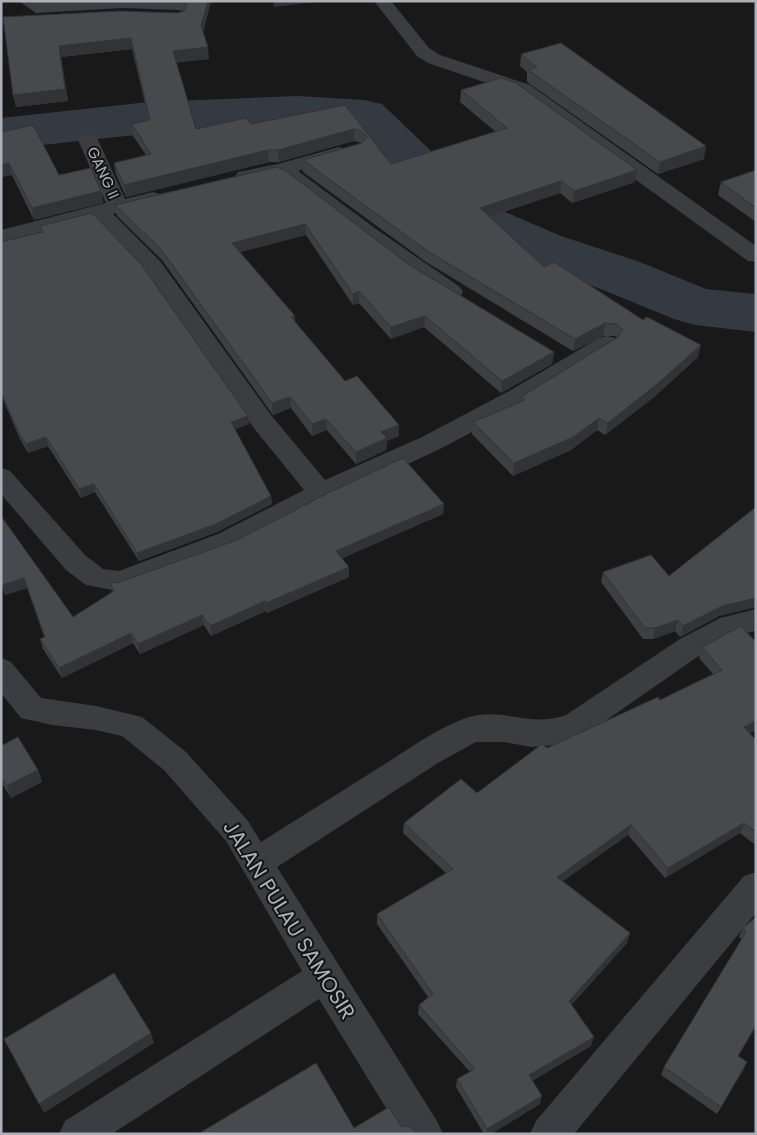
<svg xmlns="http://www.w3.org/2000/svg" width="757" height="1135" font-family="Poppins,sans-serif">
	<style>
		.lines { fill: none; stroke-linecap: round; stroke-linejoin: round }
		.river { fill: #343a42; fill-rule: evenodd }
		.minor { fill: #3c3d41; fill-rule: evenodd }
		.wall { fill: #3e3f42 }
		.shaded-wall { fill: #323336 }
		.building { fill: #48494d; stroke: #323336 }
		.labels { text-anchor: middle; stroke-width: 4; stroke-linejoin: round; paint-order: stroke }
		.far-street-label { font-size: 15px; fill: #adafb9; stroke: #141416 }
		.near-street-label { font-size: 21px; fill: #adafb9; stroke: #141416 }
	</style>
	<rect width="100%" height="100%" fill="#19191a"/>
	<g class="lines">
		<path class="river" d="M298 96 364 100 382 104 430 150 456 191 561 236 640 262 706 289 756 294V332L695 325 674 319 598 288 521 260 415 214 389 169 349 129C233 122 117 136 1 150V118L149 102Z"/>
		<path class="minor" d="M374 1H391L429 48 440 55 530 85 756 246V262L748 261 516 93 428 63 417 56Z
			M88 134 95 136 98 140 125 199 153 192 160 194 163 198 160 202 113 214 160 261 271 415 325 480 422 437 511 390 599 338 607 336 615 338 619 343 615 348 529 402 440 449 330 500 238 548 119 591 86 585 66 570 1 494V468L10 471 86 556 103 569 119 571 218 534 304 490 253 427 144 271 94 219 1 242V230L106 203 78 140 81 136Z
			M339 147 346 149 349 153 346 157 298 171 376 229 460 287 463 292 460 297 452 299 444 297 360 239 288 181C269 173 256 185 238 180L235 176 238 172 278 164Z
			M756 609V631L737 635 700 655 588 733 554 745 532 747 504 742H476L438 763 277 867 437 1121 443 1134H402L319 999 112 1134H59L65 1121 302 971 226 841 164 770 122 736 96 730 52 725 21 718 1 693V658L11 662 41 698 96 706 142 717 186 752 248 821 261 842C303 815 346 789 388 762 412 747 450 719 479 715 512 711 530 727 566 715L680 639 720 618Z
			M756 872V913L574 1134H530L536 1121 744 876Z"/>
	</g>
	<path class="wall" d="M19 1H211L203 33 209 59 176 62 196 129 251 124 345 105 391 164 496 132 460 102 461 90 635 182 572 203 560 193 489 217 544 267 698 357 654 397 605 435 597 430 571 450 513 476 472 434 473 422 520 402 521 397 617 338 615 336H603L573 351 426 262 303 172V160L362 143 354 141 279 162H269L126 197 116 174 114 163 146 155 133 136 132 124 149 120 132 49 61 57 68 101 16 107 13 95 3 17 177 13 184 11 178 10 122 8 36 13Z
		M521 54 704 159 658 174 527 82V72L520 66Z
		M1 132 59 175 101 191 103 203 34 220 12 175 1 177Z
		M276 167 408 264 554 352 552 364 501 393 424 327 391 339 359 303 353 305 306 235 240 252 295 316V323L345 381 399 425V436L387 441 386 450 356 464 327 430 312 436 291 408 273 415 162 260 117 216 115 205Z
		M756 170V222L718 195 721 182Z
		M40 226 248 416 249 424 235 429 271 496 272 504 217 532 139 561 95 492 81 498 48 446 28 453 20 439 1 395V242L41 232Z
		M444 504 443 514 342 558 349 577 267 613 266 611 211 636 204 625 140 654 133 643 62 678 43 649 40 639 44 637 27 588 5 595 1 583V516L73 617 112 592 109 581 117 583Z
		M756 507V607L719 616 680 637 675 631 653 639H643L601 582 603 572 669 576Z
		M741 626 756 730 749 733 756 740V842L754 844 740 833 665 878 628 835 563 881 630 933 627 943 571 1005 591 1046 532 1081 540 1104 491 1134H484L456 1087 457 1079 470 1072 418 1014 419 1005 428 997 377 924V914L446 873 403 833 404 823 477 793 547 748 660 700 713 674 699 658 702 647Z
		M1 740 3 745 38 770 42 782 11 798 1 782Z
		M756 917V1027L738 1056 744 1069 717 1114 661 1075 664 1067 742 939 739 937 743 928Z"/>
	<path class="shaded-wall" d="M208 1H211L202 37 201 26Z
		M273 1H323L274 7Z
		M131 38 132 49 61 57 68 101 16 107 13 95 59 46Z
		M208 47 209 59 174 63 173 51Z
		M354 129V141L279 162 278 150Z
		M706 146 704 159 658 174 660 162Z
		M268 150 269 162 126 197 124 185Z
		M9 163 12 175 1 177V165Z
		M637 170 635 182 572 203 574 191Z
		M561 181 560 193 479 220 480 208Z
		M101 191 103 203 34 220 32 208Z
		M305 224 306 235 233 254 232 243Z
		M359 291V303L353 305V294Z
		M295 316 296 327 291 317Z
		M425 316 424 327 391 339V327Z
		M605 323 603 336 573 351 575 339Z
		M701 345 698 357 654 397 605 435 608 423Z
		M554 352 552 364 501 393 502 381Z
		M290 397 291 408 273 415 272 403Z
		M248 416 249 424 232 431 231 422Z
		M599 418 597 430 571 450 513 476 514 463Z
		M326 419 327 430 312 436V424Z
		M399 425V436L387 441 386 450 356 464V452L381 432Z
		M46 437 48 446 28 453 26 444Z
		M94 484 95 492 81 498 79 489Z
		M271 496 272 504 217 532 139 561 137 553Z
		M444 504 443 514 336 561V551Z
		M349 567V577L267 613 266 603Z
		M24 578 27 588 5 595 2 585Z
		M756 598V607L719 616 680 637 683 626 722 606Z
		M265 601 266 611 211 636 210 626Z
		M202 615 204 625 140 654 138 644Z
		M678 620 675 631 653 639 655 628Z
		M131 633 133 643 62 678 59 668Z
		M756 721V730L740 738 744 727Z
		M38 770 42 782 11 798 7 786Z
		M744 823 740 833 665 878 668 868Z
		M631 825 628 835 555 887 557 877Z
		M630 933 627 943 567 1010 569 1001Z
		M756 1025V1027L734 1063 738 1056Z
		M151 1033 154 1043 44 1113 39 1104Z
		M594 1037 591 1046 527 1084 529 1075Z
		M542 1096 540 1104 491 1134H487V1129Z"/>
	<path class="building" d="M184 1H208L201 26 208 47 173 51 196 129 246 118 251 124 345 105 391 164 507 128 461 90 501 78 516 83 637 170 574 191 561 181 480 208 544 267 554 262 643 320 647 317 701 345 657 384 608 423 599 418 573 437 514 463 473 422 525 400 521 397 618 337 623 330 617 324 605 323 575 339 426 250 303 160 362 143 367 137 362 131 354 129 278 150H268L124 185 114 163 151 154 132 124 150 120 131 38 59 46 65 89 13 95 3 17 120 11 177 13 184 11 187 5Z
		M561 43 706 146 660 162 528 70 537 67 521 54Z
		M33 125 59 175 91 168 101 191 32 208 9 163 1 165V132Z
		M276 167 286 171 408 264 554 352 502 381 425 316 391 327 359 291 353 294 305 224 232 243 295 316 291 317 345 381 357 376 399 425 381 432 387 438 356 452 326 419 312 424 290 397 272 403 160 248 115 205Z
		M756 170V208L721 182Z
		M92 213 141 264 248 416 231 422 271 496 216 524 137 553 94 484 79 489 46 437 26 444 18 431 1 392V242L43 232 40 226Z
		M403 458 444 504 336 551 349 567 266 603 265 601 210 626 202 615 138 644 131 633 59 668 40 639 45 637 24 578 2 585 1 582V516L73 617 114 591 109 581 117 583 237 540 330 492Z
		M756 507V598L722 606 683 626 678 620 655 628H645L603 572 651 555 669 576Z
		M741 626 756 642V721L744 727 756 740V832L744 823 668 868 631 825 557 877 630 933 569 1001 594 1037 529 1075 542 1096 487 1129 457 1079 475 1069 419 1005 433 994 377 914 453 869 404 823 461 779 477 793 542 744 547 748 658 697 660 700 722 670 702 647Z
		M18 737 38 770 7 786 1 777V746Z
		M756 917V1025L738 1056 747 1062 721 1107 664 1067 746 932 743 928Z
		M114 973 151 1033 39 1104 4 1039Z
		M316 1063 354 1128 389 1107 401 1126 411 1127 416 1134H198Z"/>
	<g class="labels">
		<g class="far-street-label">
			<text transform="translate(103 173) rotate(65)" y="5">GANG II</text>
		</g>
		<g class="near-street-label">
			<text transform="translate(289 920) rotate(58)" y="7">JALAN PULAU SAMOSIR</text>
		</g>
	</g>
	<rect width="757" height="1135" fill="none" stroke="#adafb9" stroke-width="5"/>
</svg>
